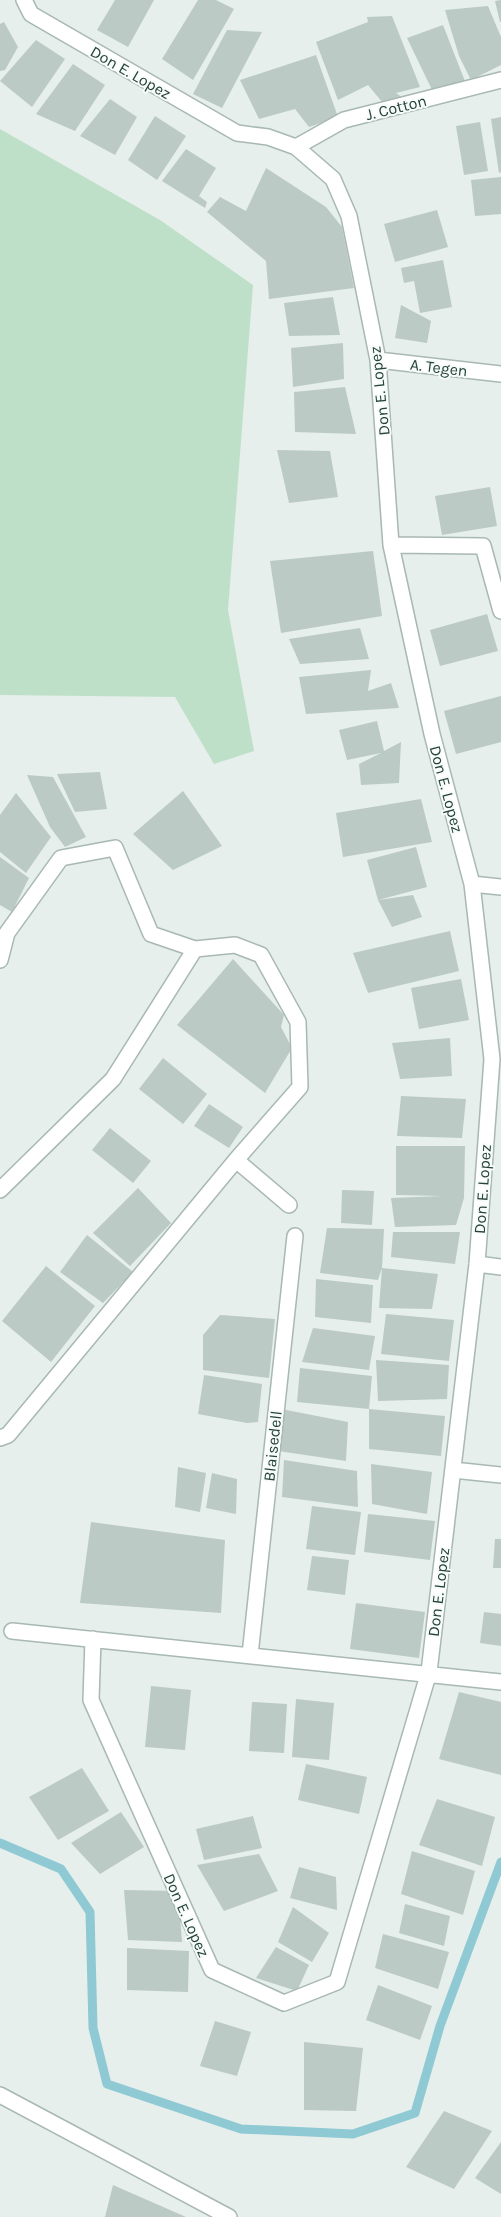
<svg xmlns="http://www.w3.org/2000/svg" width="501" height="2217" font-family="Karla,sans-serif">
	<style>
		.green { fill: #bfe0c8 }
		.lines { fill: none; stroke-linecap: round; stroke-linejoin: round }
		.stream { stroke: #8ec9d4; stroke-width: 9 }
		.building { fill: #bbcac4 }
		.minor-casing { stroke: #a8b8b2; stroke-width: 18 }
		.minor { stroke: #fff; stroke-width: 15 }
		.labels { text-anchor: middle; stroke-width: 4; stroke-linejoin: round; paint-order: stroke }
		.street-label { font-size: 16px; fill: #24423a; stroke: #f7fbf9 }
	</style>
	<rect width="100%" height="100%" fill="#e6efeb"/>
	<path class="green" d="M0 129 160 220 253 285 228 610 254 751 214 764 175 697 0 695Z"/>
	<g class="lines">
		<path class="stream" d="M0 1843 61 1869 90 1912 93 2028 107 2084 241 2129 353 2134 415 2113 440 2026 501 1862"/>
	</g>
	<path class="building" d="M115 0H154L128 47 97 30Z
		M198 0H216L234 9 193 80 162 59Z
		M501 0V22H500L495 1Z
		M488 6 501 37V65L471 80 459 56 445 10Z
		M392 16 420 87 396 93 406 100 383 103 368 85 338 100 316 42 368 22 367 17Z
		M4 22 18 47 5 70 0 71V24Z
		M443 25 468 89 435 96 407 38Z
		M227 30 262 32 222 108 193 94Z
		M36 40 65 59 32 107 0 81Z
		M316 55 338 117 309 127 295 109 259 119 240 80Z
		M73 64 105 85 75 131 36 114Z
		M110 99 137 117 115 155 80 136Z
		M155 116 186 136 157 180 128 160Z
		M501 117V172L499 173 491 119Z
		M480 122 488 171 464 175 456 126Z
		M186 149 216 168 199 196 207 202 205 208 162 181Z
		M266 168 326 207 342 227 354 288 269 299 266 261 207 212 220 197 246 211Z
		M501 177V214L475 216 471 180Z
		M437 210 448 247 395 262 384 224Z
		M443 260 452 307 420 313 414 281 404 283 401 268Z
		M333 297 340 335 289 336 284 303Z
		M401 305 431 321 427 343 395 338Z
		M343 343 344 379 293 387 291 348Z
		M345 387 356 434 295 432 294 392Z
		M277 450 330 451 338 497 289 503Z
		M490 487 497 526 442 535 435 496Z
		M373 551 382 616 281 633 270 561Z
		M487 614 498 651 440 666 430 630Z
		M360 628 369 659 300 664 289 639Z
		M371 670 368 691 391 683 399 708 306 714 299 677Z
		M501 696V742L456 754 444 711Z
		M377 721 384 751 401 742 399 783 361 785 359 764 381 753 347 760 339 730Z
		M100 772 107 809 75 812 57 774Z
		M27 775 53 777 86 837 65 847 50 827Z
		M183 791 222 846 173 870 133 834Z
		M16 793 51 837 26 873 0 852V815Z
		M421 799 432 842 343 857 336 813Z
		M416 847 427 887 378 900 367 860Z
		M0 857 29 878 12 912 0 905Z
		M413 895 422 917 392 927 378 900Z
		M450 931 459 971 368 993 353 953Z
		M233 959 284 1015 281 1027 292 1048 265 1093 177 1025Z
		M461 979 469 1020 419 1029 411 988Z
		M450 1038 452 1076 400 1079 392 1043Z
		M163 1058 207 1094 183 1124 139 1089Z
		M401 1096 466 1099 462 1138 397 1136Z
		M209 1104 243 1127 229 1148 194 1126Z
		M110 1128 151 1161 133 1183 92 1150Z
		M396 1146H465L464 1198 456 1225 395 1227 391 1198 442 1196 396 1195Z
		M138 1188 171 1223 130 1266 93 1233Z
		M342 1190 374 1191 372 1225 341 1223Z
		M327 1228 384 1229 382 1268 438 1274 432 1309 379 1308 382 1268 378 1280 320 1273Z
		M393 1232H460L455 1264 391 1257Z
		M87 1235 133 1272 103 1303 60 1272Z
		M46 1266 95 1306 51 1362 2 1321Z
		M316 1279 373 1285 371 1323 315 1317Z
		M386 1314 454 1320 449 1361 381 1354Z
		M220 1315 275 1319 269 1378 203 1370V1335Z
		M313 1328 375 1336 369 1370 302 1362Z
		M376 1360 449 1365 447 1399 378 1401Z
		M300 1368 372 1376 369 1409 445 1416 441 1456 369 1449V1409L297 1402Z
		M204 1375 262 1384 258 1422 247 1423 198 1414Z
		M281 1409 348 1422 346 1461 278 1451Z
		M284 1460 357 1471 358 1507 282 1497Z
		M371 1464 432 1472 427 1514 372 1504Z
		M178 1467 206 1473 200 1512 175 1507Z
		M212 1473 237 1479 236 1514 206 1508Z
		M312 1506 361 1512 355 1555 306 1549Z
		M368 1514 435 1521 430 1560 364 1552Z
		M91 1522 225 1540 221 1613 80 1603Z
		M495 1539H501V1568H493Z
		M312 1556 349 1560 345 1595 307 1590Z
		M356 1603 425 1612 419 1658 350 1649Z
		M484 1612 501 1614V1646L480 1643Z
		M151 1686 191 1690 185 1750 145 1747Z
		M459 1692 501 1702V1775L439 1759Z
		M296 1699 334 1703 329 1760 292 1757Z
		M252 1702 287 1704 284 1753 249 1751Z
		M306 1764 367 1777 359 1814 298 1800Z
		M82 1768 109 1811 58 1840 29 1797Z
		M437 1799 495 1817 482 1866 419 1845Z
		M121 1812 144 1847 100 1874 71 1843Z
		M253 1816 262 1848 204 1860 196 1829Z
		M412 1851 475 1871 463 1915 401 1894Z
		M259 1854 278 1891 224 1911 197 1865Z
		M299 1867 336 1877 337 1910 290 1898Z
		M124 1890 178 1891 182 1942 128 1940Z
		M405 1904 450 1916 444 1946 399 1933Z
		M293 1907 329 1933 312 1962 278 1942Z
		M383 1934 449 1952 438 1989 375 1968Z
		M276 1947 309 1965 297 1991 256 1978Z
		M127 1948 189 1951 188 1992 127 1990Z
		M378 1985 432 2006 420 2040 366 2020Z
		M215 2021 251 2032 237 2076 200 2066Z
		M304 2042 363 2048 356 2111 304 2110Z
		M444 2111 492 2131 454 2189 406 2167Z
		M501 2142V2194L475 2178Z
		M113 2185 186 2217H105Z"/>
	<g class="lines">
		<g class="minor-casing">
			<path id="minor" d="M24 0 31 14 237 133 268 137 296 147 333 179 349 216 378 360 391 545 432 734 472 884 492 1059 477 1264 429 1672 337 1982 284 2003 212 1970 91 1700 93 1639
				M296 147 344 120 501 80
				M378 360 501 374
				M391 545 483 546 501 611
				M472 884 501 887
				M0 960 7 933 61 858 115 848 151 934 195 949 235 945 261 955 298 1022 300 1087 236 1160 8 1435 0 1438
				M236 1160 289 1205
				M0 1190 113 1079 195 949
				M477 1264 501 1267
				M453 1470 501 1475
				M12 1631 501 1682
				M250 1655 295 1236
				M0 2095 229 2217"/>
		</g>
		<use href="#minor" class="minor"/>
	</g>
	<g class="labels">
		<g class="street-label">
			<text transform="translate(131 72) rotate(30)" y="6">Don E. Lopez</text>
			<text transform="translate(396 107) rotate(-14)" y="6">J. Cotton</text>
			<text transform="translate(439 367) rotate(7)" y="6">A. Tegen</text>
			<text transform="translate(379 391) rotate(-96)" y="6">Don E. Lopez</text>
			<text transform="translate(447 789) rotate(75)" y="6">Don E. Lopez</text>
			<text transform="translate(482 1189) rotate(-86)" y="6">Don E. Lopez</text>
			<text transform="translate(272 1446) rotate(-84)" y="6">Blaisedell</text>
			<text transform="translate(438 1592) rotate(-83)" y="6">Don E. Lopez</text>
			<text transform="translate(187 1915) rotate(66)" y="6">Don E. Lopez</text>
		</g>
	</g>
</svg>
